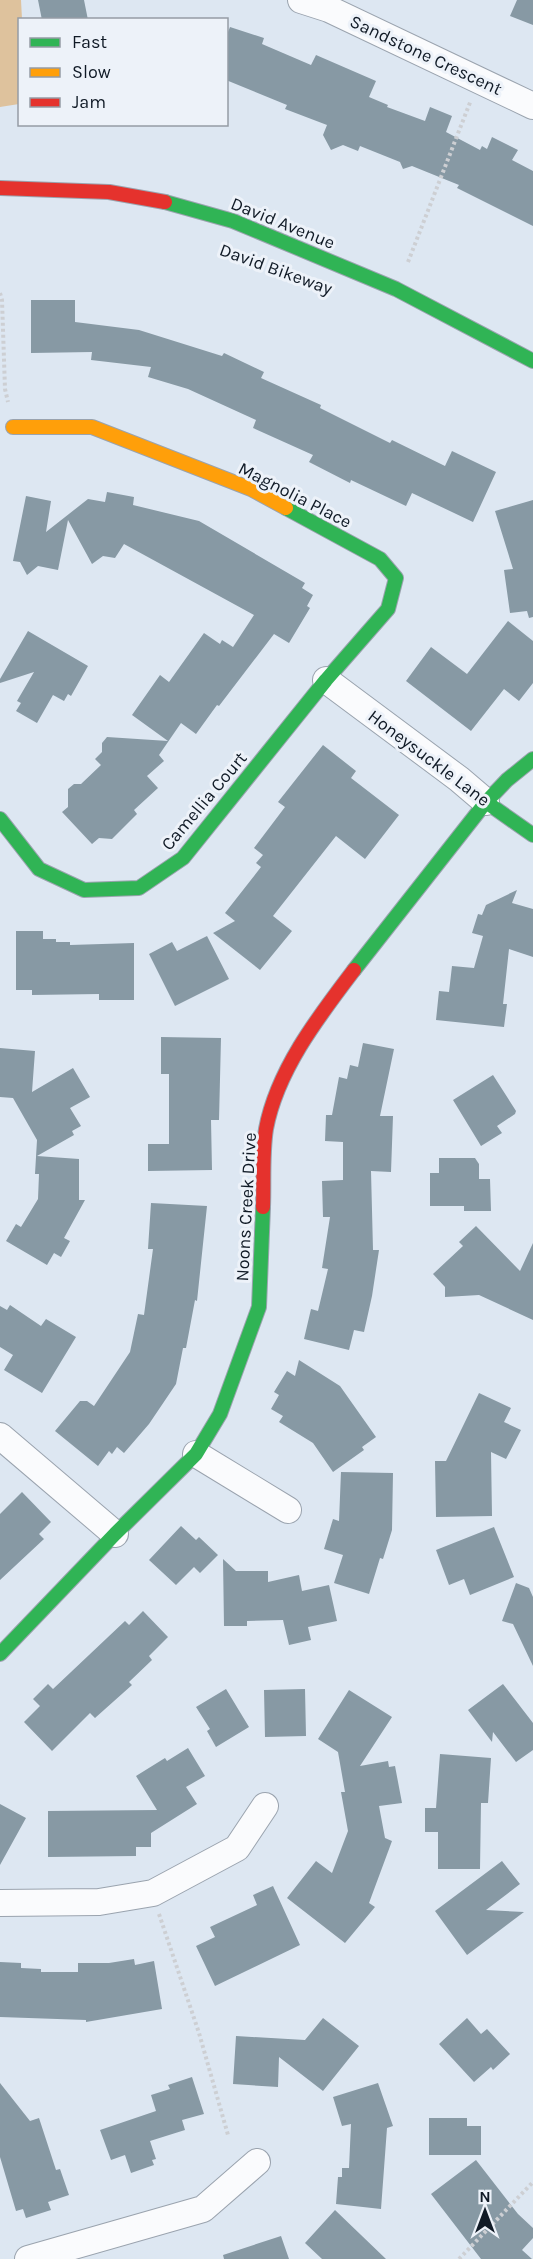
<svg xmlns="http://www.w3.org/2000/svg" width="533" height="2259" font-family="Karla,sans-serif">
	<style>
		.green { fill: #dec29d }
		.building { fill: #8799a4 }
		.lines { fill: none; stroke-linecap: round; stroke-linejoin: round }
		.street-casing { stroke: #9aa3ae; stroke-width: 28 }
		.fast-casing { stroke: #9aa3ae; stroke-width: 16 }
		.slow-casing { stroke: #9aa3ae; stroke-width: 16 }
		.jam-casing { stroke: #9aa3ae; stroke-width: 16 }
		.path { stroke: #cdcfd3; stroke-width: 4; stroke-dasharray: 3 3; stroke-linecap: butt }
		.street { stroke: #fafbfd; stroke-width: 26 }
		.fast { stroke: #30b455; stroke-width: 14 }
		.slow { stroke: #ff9f0a; stroke-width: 14 }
		.jam { stroke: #e5322d; stroke-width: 14 }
		.labels { text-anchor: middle; stroke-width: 6; stroke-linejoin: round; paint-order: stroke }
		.street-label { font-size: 18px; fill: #101a26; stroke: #edf2f9 }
	</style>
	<rect width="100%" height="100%" fill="#dde7f2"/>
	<path class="green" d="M0 0H21L22 19 20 20 19 104 0 107Z"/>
	<path class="building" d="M38 0H84L88 20H42Z
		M517 0H533V25L510 16Z
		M230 27 264 38 262 44 311 65 316 55 376 81 369 97 388 105 387 107 425 121 430 107 452 116 446 132 480 150 482 146 487 149 492 137 518 150 512 160 533 171V226L457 188 459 185 412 166 403 169 400 162 360 146 358 151 343 145 331 150 323 135 327 125 285 109 287 105 226 80V37Z
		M31 300H75V322L139 330 222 356 224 353 264 372 261 378 321 405 320 408 390 443 392 440 445 466 452 451 496 472 473 522 412 493 406 506 351 480 350 483 309 462 313 455 253 428 256 420 188 389 148 377 151 367 91 360 92 352 31 353Z
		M107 492 134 497 133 505 199 521 305 583 302 588 313 595 307 606 310 608 289 643 274 634 219 706 217 705 196 734 181 723 159 755 164 761 147 776 158 788 134 810 137 814 112 839 99 838 92 844 62 812 68 807V789L74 784H81L101 765 95 759 102 752V743L107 737 168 741 132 715 160 675 169 682 204 633 220 644 222 640 233 647 254 615 124 544 115 558 103 556 92 564 68 520 58 570 38 566 27 575 20 562 13 561 26 496 51 501 46 532 88 499 105 502Z
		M533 500V617L529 618 527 611 510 613 504 570 513 569 495 511Z
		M508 621 533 641V683L519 701 504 689 471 731 406 681 431 647 467 674Z
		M28 631 88 666 71 696 68 694 64 701 53 695 37 723 16 711 21 703 17 701 34 672 0 683V679Z
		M323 745 356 771 351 778 399 815 365 859 336 836 273 916 292 931 260 970 213 933 235 921 225 913 261 867 256 863 263 855 254 848 285 807 278 802Z
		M517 890 512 903 533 909V957L509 949 503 1004H507L504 1027 436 1020 439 991 449 992 452 966 474 968 483 936 472 933 478 914 482 915 486 905Z
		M16 931H43V939H56V942H70V945L134 943V1000H99V994L32 995V990H16Z
		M207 936 229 979 175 1006 149 954 172 942 177 951Z
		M161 1037 221 1038 219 1120H211L212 1170 148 1171V1144H169V1074H161Z
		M363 1043 394 1049 380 1116H393L391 1172 371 1171 373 1250H379L372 1296 364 1332 354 1330 349 1350 304 1339 311 1309 318 1311 328 1269 322 1268 330 1217H323L322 1181 343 1180V1142L325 1141 326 1115H332L339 1077 347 1079 350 1065 358 1067Z
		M0 1048 35 1051 32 1092 73 1068 90 1097 70 1108 81 1126 72 1131 74 1135 37 1156 79 1159V1200H85L64 1238 70 1241 61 1257 54 1253 47 1265 6 1241 16 1224 21 1227 38 1199 39 1174H35L37 1140 13 1098 0 1097Z
		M493 1075 516 1111 515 1114 497 1126 502 1133 481 1146 453 1100Z
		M439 1158H475L479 1164V1179H490L491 1211H464V1206H430V1173H439Z
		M151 1203 207 1206 197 1301 195 1300 186 1348H183L176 1384 149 1424 124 1453 117 1447 112 1454 109 1451 98 1466 55 1431 80 1401H87L94 1406 130 1352 138 1314 144 1315 153 1249H148Z
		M476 1226 520 1271 533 1243V1320L479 1295 445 1297V1287L433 1274 463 1246 459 1242Z
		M10 1305 41 1326 46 1319 76 1337 42 1393 4 1370 13 1355 0 1347V1306L7 1310Z
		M299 1360 340 1386 376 1437 362 1447 364 1450 333 1472 313 1443 279 1422 283 1416 271 1409 279 1395 274 1392 287 1371 295 1376Z
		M479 1393 511 1408 504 1422 521 1430 506 1459 491 1452 492 1516 436 1517 435 1461H446Z
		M341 1472 393 1473 392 1530 383 1559 380 1558 369 1594 334 1583 343 1555 324 1549 333 1519 339 1521Z
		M22 1492 51 1522 39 1534 44 1539 0 1580V1514Z
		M181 1526 196 1540 199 1537 218 1555 200 1573 194 1567 176 1585 149 1560Z
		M494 1527 514 1577 470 1595 464 1579 449 1585 436 1550Z
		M223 1559 236 1571H268V1582L299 1575 302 1591 329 1585 337 1621 308 1627 311 1640 289 1645 283 1620 247 1621V1626H224Z
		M516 1583 529 1588 533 1597V1666L513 1624 502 1621Z
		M143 1611 168 1637 149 1656 152 1660 129 1682 132 1685 95 1718 90 1713 52 1751 24 1722 40 1706 33 1699 48 1684 53 1689 125 1621 129 1625Z
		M503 1684 533 1723V1750L516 1762 493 1732 492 1742 468 1710Z
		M226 1689 249 1727 216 1747 207 1731 210 1729 196 1707Z
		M305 1689 306 1736 265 1737 264 1690Z
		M349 1690 392 1717 360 1766 388 1761 389 1767 395 1766 402 1803 379 1806 385 1838 392 1841 369 1903 375 1907 345 1943 287 1898 316 1861 332 1873 348 1831 341 1792H345L338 1752 318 1739Z
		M188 1748 205 1776 186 1787 197 1804 151 1833V1847H136V1856L48 1857V1811L157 1810 136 1776 165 1758 167 1761Z
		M440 1754 491 1758 488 1803H481L480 1869H438V1832H425V1808H436Z
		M0 1804 26 1818 0 1865Z
		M502 1861 520 1884 486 1910 524 1912 467 1955 435 1911Z
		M273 1886 300 1945 215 1986 196 1946 215 1937 210 1927 257 1905 253 1895Z
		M134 1959 135 1965 154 1961 162 2009 86 2022V2020L0 2017V1962L21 1963V1968L41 1969V1972H78V1963H109Z
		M323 2018 359 2046 323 2091 279 2057 278 2087 233 2084 236 2036 305 2040Z
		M467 2018 481 2034 487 2029 510 2054 493 2070 491 2067 474 2082 439 2044Z
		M192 2077 204 2114 182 2120 185 2130 150 2141 156 2159 152 2160 154 2165 131 2173 125 2155 111 2160 100 2130 156 2111 151 2095 170 2089 168 2085Z
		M0 2083 30 2121 39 2118 56 2170 60 2169 69 2195 48 2202 51 2210 26 2218 23 2209 16 2211 0 2157Z
		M378 2083 393 2126 387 2128 381 2209 336 2204 338 2177H342V2168H349L351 2124 342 2126 333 2097Z
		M429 2118H467V2126H481V2155H429Z
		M476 2160 518 2214 533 2228V2238L522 2250 532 2259H481L431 2194Z
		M335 2210 386 2259H322L305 2243Z
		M281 2236 289 2259H224L223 2255Z"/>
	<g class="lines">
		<g class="street-casing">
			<path id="street" d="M301 0 329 9 533 106
				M326 680 459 779 486 802
				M0 1436 115 1534
				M196 1454 288 1510
				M0 1903 99 1902 153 1893 237 1848 265 1806
				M28 2259 203 2209 257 2162"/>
		</g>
		<g class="fast-casing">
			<path id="fast" d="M165 202 233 221 396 289 533 361
				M486 802 533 835
				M0 819 39 869 84 890 139 888 183 858 326 680 388 609 396 578 380 559 286 508
				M354 970 486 802 507 780 533 759
				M0 1654 115 1534 196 1454 220 1414 259 1307 263 1207"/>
		</g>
		<g class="slow-casing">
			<path id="slow" d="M13 427H92L251 489 286 508"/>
		</g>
		<g class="jam-casing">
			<path id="jam" d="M0 188 109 192 165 202
				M263 1207C264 1182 262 1154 266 1129 277 1070 319 1016 354 970"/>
		</g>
		<path class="path" d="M408 262 471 100
			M0 293 2 300 5 389 8 402
			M159 1914 199 2033 228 2135
			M459 2259 533 2182"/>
		<use href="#street" class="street"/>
		<use href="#fast" class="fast"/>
		<use href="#slow" class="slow"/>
		<use href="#jam" class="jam"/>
	</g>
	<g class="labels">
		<g class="street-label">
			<text transform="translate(426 55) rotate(25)" y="6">Sandstone Crescent</text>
			<text transform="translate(283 223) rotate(22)" y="6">David Avenue</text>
			<text transform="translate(276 269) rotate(20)" y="6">David Bikeway</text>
			<text transform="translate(295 495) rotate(27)" y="6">Magnolia Place</text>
			<text transform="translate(429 758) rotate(37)" y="6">Honeysuckle Lane</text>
			<text transform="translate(204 801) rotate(-50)" y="6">Camellia Court</text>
			<text transform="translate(246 1207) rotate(-87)" y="6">Noons Creek Drive</text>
		</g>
	</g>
	<rect x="18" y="18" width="210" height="108" fill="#edf2f9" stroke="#959ca5" stroke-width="1.5"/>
	<rect x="30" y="38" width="30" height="9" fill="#30b455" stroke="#959ca5" stroke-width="1.5"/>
	<text x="72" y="48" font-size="18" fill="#101a26">Fast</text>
	<rect x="30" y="68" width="30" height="9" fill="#ff9f0a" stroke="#959ca5" stroke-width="1.5"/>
	<text x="72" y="78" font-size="18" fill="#101a26">Slow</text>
	<rect x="30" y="98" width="30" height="9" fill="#e5322d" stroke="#959ca5" stroke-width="1.5"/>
	<text x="72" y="108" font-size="18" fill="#101a26">Jam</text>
	<g transform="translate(485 2211)" stroke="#edf2f9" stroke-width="4.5" paint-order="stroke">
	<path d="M0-4.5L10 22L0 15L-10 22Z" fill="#101a26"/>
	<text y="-9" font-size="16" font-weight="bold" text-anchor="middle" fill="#101a26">N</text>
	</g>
</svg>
